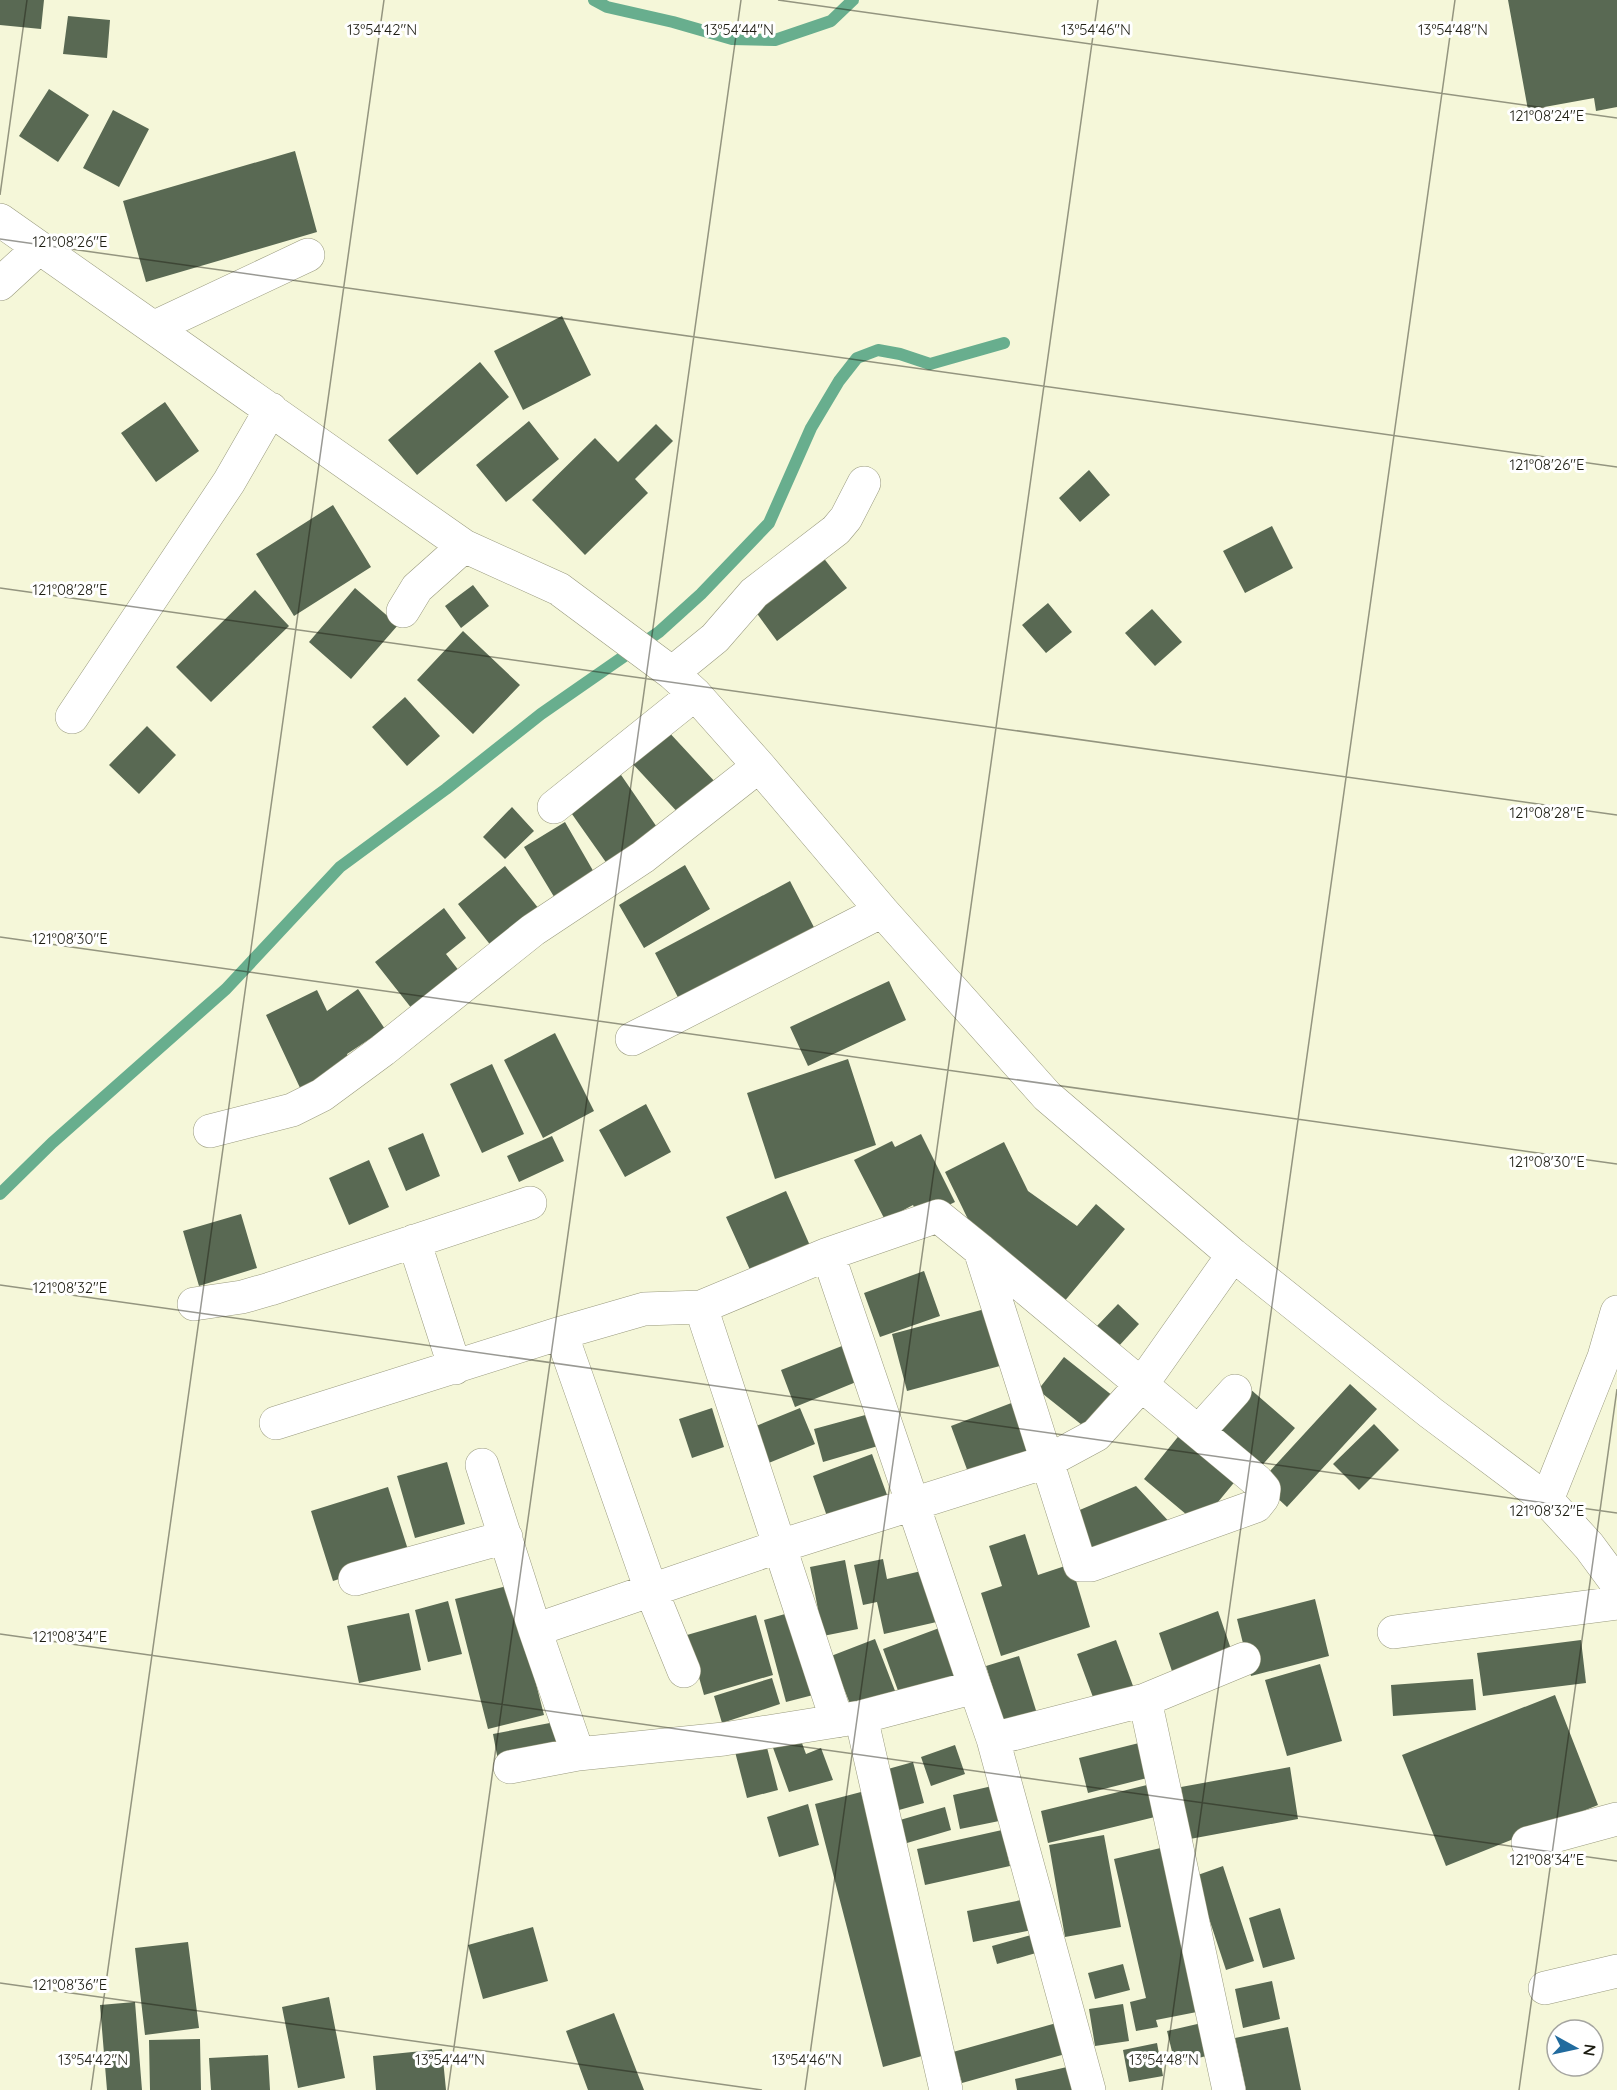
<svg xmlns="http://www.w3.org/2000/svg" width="1617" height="2090" font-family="Quicksand,sans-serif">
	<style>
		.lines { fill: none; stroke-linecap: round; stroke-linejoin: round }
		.stream { stroke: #68ae8e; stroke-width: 12 }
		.building { fill: #596953 }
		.minor-casing { stroke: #999a7e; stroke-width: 34 }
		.minor { stroke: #fff; stroke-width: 33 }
		.ticks { fill: none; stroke: #1d1d12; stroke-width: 1.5; stroke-opacity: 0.45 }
		.ticks-label { font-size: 15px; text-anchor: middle; fill: #1d1d12; stroke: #fff; stroke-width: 6; stroke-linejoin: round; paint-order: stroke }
	</style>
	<rect width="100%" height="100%" fill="#f5f7d9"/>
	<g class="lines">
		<path class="stream" d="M594 0 607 7 673 22 732 39 775 40 831 21 853 0
			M0 1194 52 1143 226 989 340 867 446 789 541 714 659 632 701 594 769 523 811 428 839 381 857 358 878 350 900 354 930 364 1004 343"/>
	</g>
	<path class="building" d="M0 0H44L41 29 0 25Z
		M1508 0H1617V107L1596 111 1594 98 1528 110Z
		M68 16 110 20 107 58 63 54Z
		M49 89 89 115 58 162 19 136Z
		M113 110 149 129 119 187 83 168Z
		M295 151 317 232 146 282 123 201Z
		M562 316 591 375 523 410 494 351Z
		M480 362 509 397 417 475 388 440Z
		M165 402 199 451 156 482 121 433Z
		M529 421 559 459 506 502 476 465Z
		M656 424 673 441 635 479 648 493 585 555 532 500 595 438 618 462Z
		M1089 470 1110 495 1080 522 1059 498Z
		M333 505 371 567 294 616 256 554Z
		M1272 526 1293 568 1245 593 1223 551Z
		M822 556 847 588 777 641 753 608Z
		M473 585 489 606 461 628 445 606Z
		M355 588 398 625 351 679 309 642Z
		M255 590 289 626 211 702 176 667Z
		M1048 603 1072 632 1046 653 1022 625Z
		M1152 609 1182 642 1155 666 1125 633Z
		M463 631 520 685 473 734 417 680Z
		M405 697 440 736 407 766 372 727Z
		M147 726 176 755 139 794 109 765Z
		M666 729 717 784 682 817 631 762Z
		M619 772 661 833 610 868 567 807Z
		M512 807 534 831 505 859 483 837Z
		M565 822 599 881 559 905 524 847Z
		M685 865 710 909 644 948 619 905Z
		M505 866 539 909 492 947 458 904Z
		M790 881 818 935 683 1007 655 953Z
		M444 908 466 938 446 954 463 976 416 1014 375 962Z
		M889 981 906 1020 808 1066 790 1027Z
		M358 989 385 1029 347 1054 352 1066 301 1090 266 1015 317 990 327 1011Z
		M555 1033 594 1111 543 1138 504 1060Z
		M848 1059 876 1145 775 1179 747 1093Z
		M492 1064 524 1134 482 1153 450 1084Z
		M646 1104 671 1152 625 1177 599 1130Z
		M423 1133 440 1176 406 1191 388 1148Z
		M921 1134 955 1202 920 1219 913 1205 885 1220 854 1160 892 1141 895 1147Z
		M552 1136 564 1161 519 1182 507 1156Z
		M1004 1142 1028 1191 1077 1226 1096 1204 1125 1229 1058 1309 983 1250 945 1172Z
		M369 1160 389 1207 349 1225 329 1178Z
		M786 1191 815 1257 756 1283 726 1217Z
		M241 1214 257 1268 199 1286 183 1231Z
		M924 1271 940 1316 880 1337 864 1293Z
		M1118 1304 1139 1324 1118 1347 1096 1327Z
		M996 1306 1011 1363 907 1391 892 1334Z
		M847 1344 861 1380 795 1407 781 1370Z
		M1064 1357 1118 1400 1092 1433 1038 1390Z
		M1350 1384 1377 1409 1287 1507 1260 1482Z
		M1249 1388 1295 1428 1257 1471 1212 1431Z
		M1014 1402 1032 1452 969 1475 951 1426Z
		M712 1408 724 1447 692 1458 679 1419Z
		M800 1408 815 1444 759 1467 744 1431Z
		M869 1414 878 1446 823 1462 814 1429Z
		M1374 1424 1399 1450 1359 1490 1333 1464Z
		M1181 1433 1237 1479 1199 1525 1144 1479Z
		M872 1454 890 1503 830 1525 813 1476Z
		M447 1462 465 1524 415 1538 397 1476Z
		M1136 1486 1175 1528 1094 1560 1075 1512Z
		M388 1487 410 1556 333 1581 311 1511Z
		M1025 1534 1038 1575 1071 1564 1090 1627 1001 1656 981 1593 1002 1586 989 1546Z
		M883 1559 887 1579 930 1569 941 1621 884 1634 877 1602 863 1605 854 1565Z
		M845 1560 858 1629 823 1636 810 1567Z
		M511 1585 544 1715 488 1729 455 1599Z
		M1315 1599 1329 1656 1251 1676 1237 1619Z
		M448 1601 462 1654 428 1662 415 1610Z
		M799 1610 821 1693 786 1702 764 1620Z
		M1218 1611 1234 1658 1175 1680 1159 1633Z
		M409 1613 421 1670 359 1683 347 1626Z
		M756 1615 773 1675 704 1695 687 1635Z
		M950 1624 968 1674 901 1699 883 1649Z
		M875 1639 897 1696 854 1714 831 1656Z
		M1116 1640 1136 1694 1097 1708 1077 1654Z
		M1581 1640 1586 1683 1483 1696 1477 1653Z
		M1019 1656 1039 1720 1006 1731 986 1666Z
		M1320 1664 1342 1741 1287 1756 1265 1680Z
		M772 1678 780 1704 722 1723 714 1696Z
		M1473 1679 1476 1710 1393 1716 1391 1685Z
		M1555 1695 1598 1805 1446 1866 1402 1755Z
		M555 1722 561 1753 499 1766 493 1734Z
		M799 1735 806 1754 821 1748 833 1780 789 1792 772 1745Z
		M764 1736 778 1790 747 1798 733 1744Z
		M1143 1742 1151 1777 1088 1793 1079 1758Z
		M955 1745 965 1774 931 1786 921 1757Z
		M913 1762 924 1803 899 1810 888 1769Z
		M1290 1767 1298 1819 1190 1839 1181 1787Z
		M1001 1784 1009 1819 960 1829 953 1795Z
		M1151 1784 1159 1816 1048 1843 1041 1811Z
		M861 1792 929 2054 883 2067 815 1804Z
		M808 1804 819 1845 779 1857 767 1817Z
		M945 1807 951 1830 907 1843 900 1820Z
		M1002 1830 1010 1866 925 1885 917 1849Z
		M1104 1835 1121 1927 1065 1937 1049 1845Z
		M1169 1846 1207 2010 1156 2020 1158 2027 1136 2031 1130 2002 1146 1998 1114 1859Z
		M1223 1866 1254 1961 1226 1970 1195 1876Z
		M1031 1898 1037 1929 973 1942 967 1911Z
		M1280 1908 1295 1959 1263 1968 1249 1918Z
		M533 1927 548 1981 483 1999 468 1945Z
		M1038 1933 1043 1951 997 1964 992 1946Z
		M188 1942 199 2028 145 2035 135 1948Z
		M1123 1964 1130 1990 1095 1999 1088 1973Z
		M1272 1981 1280 2019 1243 2028 1235 1989Z
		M329 1997 345 2078 298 2088 282 2007Z
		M135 2002 142 2090H107L100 2005Z
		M1123 2004 1129 2041 1095 2046 1089 2009Z
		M614 2013 644 2090H588L566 2031Z
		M1060 2022 1069 2053 962 2083 953 2052Z
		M1206 2022 1214 2054 1175 2064 1167 2031Z
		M1288 2027 1301 2090H1246L1235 2038Z
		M200 2039 201 2090H150L149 2040Z
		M1157 2043 1163 2076 1129 2082 1123 2050Z
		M442 2049 446 2090H376L373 2056Z
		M268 2055 270 2090H211L209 2058Z
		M1080 2064 1086 2090H1017L1015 2079Z"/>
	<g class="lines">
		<g class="minor-casing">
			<path id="minor" d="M0 220 464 546 559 589 672 673 695 694 759 766 882 911 1047 1096 1233 1255 1431 1413 1547 1500 1589 1546 1617 1584
				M0 284 39 248
				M155 327 308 255
				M403 611 417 588 464 546
				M672 673 715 638 754 593 836 530 846 518 864 483
				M72 717 229 482 271 409
				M554 807 695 694
				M632 1039 882 911
				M210 1131 292 1110 322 1095 383 1050 533 930 643 857 759 766
				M414 1241 455 1368
				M828 1254 975 1687
				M194 1304 242 1297 270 1289 530 1203
				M701 1307 828 1254 938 1216 980 1250 1257 1481 1264 1489 1263 1497 1256 1506 1091 1565H1080L980 1250
				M276 1423 561 1333
				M1199 1431 1235 1391
				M482 1465 535 1630
				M1547 1500 1604 1357 1617 1312
				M355 1579 506 1537
				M1394 1632 1617 1603
				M684 1671 651 1590 561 1333 644 1309 701 1307 837 1721
				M1145 1700 1229 2090
				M861 1717 946 2090
				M993 1739 1145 1700 1244 1659
				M510 1767 578 1754
				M1528 1843 1617 1819
				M1545 1988 1617 1971
				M1089 2090 993 1739 975 1687 861 1717 724 1739 578 1754 535 1630 780 1546 1046 1462 1096 1435 1142 1384 1233 1255"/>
		</g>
		<use href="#minor" class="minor"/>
	</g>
	<path class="ticks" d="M778 0 1617 118M0 195 27 0M0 239 1617 467M0 588 1617 815M0 937 1617 1164M0 1285 1617 1513M0 1634 1617 1861M0 1983 762 2090M91 2090 384 0M448 2090 741 0M805 2090 1098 0M1162 2090 1455 0M1519 2090 1617 1389"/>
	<g class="ticks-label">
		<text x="382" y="35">13°54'42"N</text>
		<text x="739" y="35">13°54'44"N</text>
		<text x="1096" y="35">13°54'46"N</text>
		<text x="1453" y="35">13°54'48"N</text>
		<text x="1547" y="121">121°08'24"E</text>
		<text x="70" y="247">121°08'26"E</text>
		<text x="1547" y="470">121°08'26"E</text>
		<text x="70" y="595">121°08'28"E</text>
		<text x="1547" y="818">121°08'28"E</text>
		<text x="70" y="944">121°08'30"E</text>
		<text x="1547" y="1167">121°08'30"E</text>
		<text x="70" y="1293">121°08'32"E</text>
		<text x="1547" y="1516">121°08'32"E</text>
		<text x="70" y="1642">121°08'34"E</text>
		<text x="1547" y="1865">121°08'34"E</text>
		<text x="70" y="1990">121°08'36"E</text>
		<text x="93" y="2065">13°54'42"N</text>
		<text x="450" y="2065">13°54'44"N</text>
		<text x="807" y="2065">13°54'46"N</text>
		<text x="1164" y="2065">13°54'48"N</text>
	</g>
	<g transform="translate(1575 2048) rotate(98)"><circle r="28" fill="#ffffff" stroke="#a5a5a0" stroke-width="1.5"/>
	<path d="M0-4.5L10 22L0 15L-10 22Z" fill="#216b9e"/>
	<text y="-9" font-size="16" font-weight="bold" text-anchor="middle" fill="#1d1d12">N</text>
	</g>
</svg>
